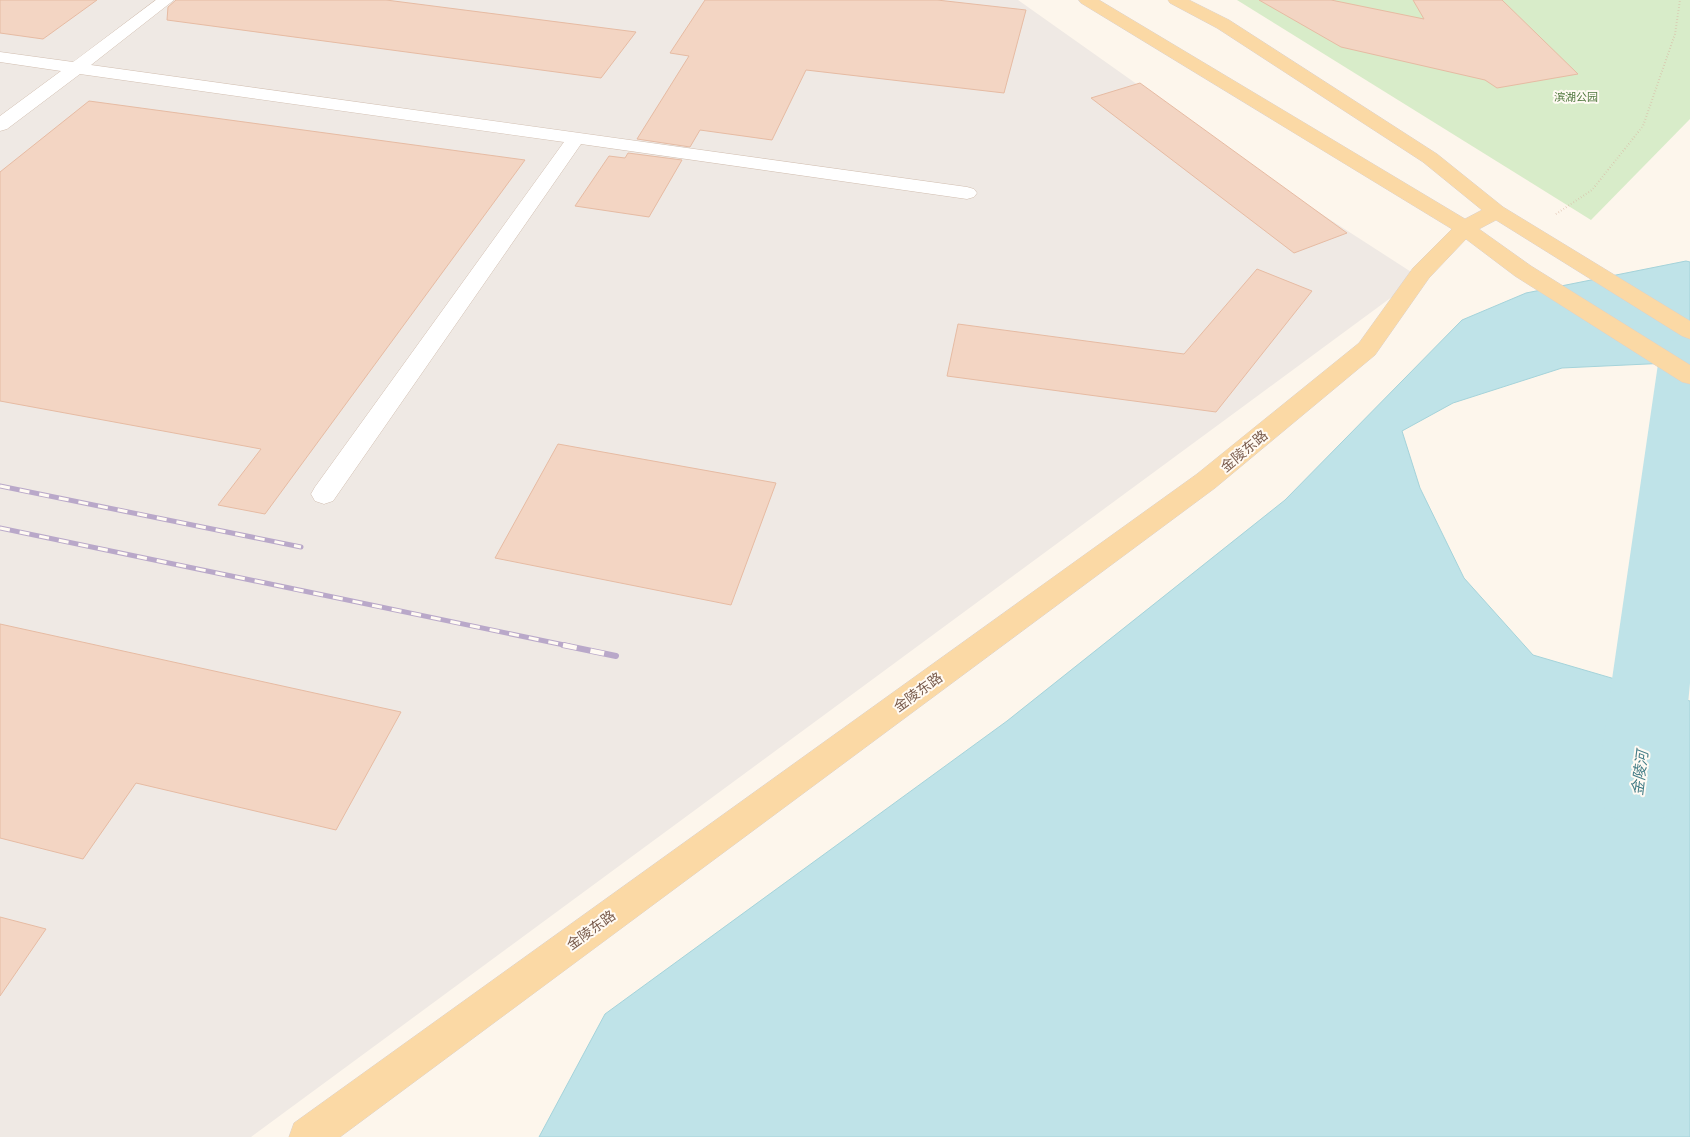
<svg xmlns="http://www.w3.org/2000/svg" width="1690" height="1137" font-family="'Noto Sans','Noto Sans SC',sans-serif">
	<style>
		.industrial { fill: #efe9e4 }
		.green { fill: #d8ecc9 }
		.water { fill: #bfe3e8; stroke: #a5d3da }
		.lines { fill: none; stroke-linecap: round; stroke-linejoin: round }
		.river { fill: #bfe3e8; fill-rule: evenodd }
		.building { fill: #f3d5c3; stroke: #e6bba3 }
		.minor-casing { stroke: #d1beb0; stroke-width: 1 }
		.major-casing { stroke: #dad1cd; stroke-width: 1 }
		.path { stroke: #d9b8a5; stroke-width: 2; stroke-dasharray: 0.5 2.5; stroke-linecap: butt }
		.minor { fill: #fff; fill-rule: evenodd }
		.major { fill: #fbd9a5; fill-rule: evenodd }
		.rail-far1-casing { stroke: #b9a8c9; stroke-width: 5 }
		.rail-casing { stroke: #b9a8c9; stroke-width: 6 }
		.rail-far1 { stroke: #fffaf3; stroke-width: 3; stroke-dasharray: 10; stroke-linecap: butt }
		.rail { stroke: #fffaf3; stroke-width: 4.5; stroke-dasharray: 14; stroke-linecap: butt }
		.labels { text-anchor: middle; stroke-width: 4; stroke-linejoin: round; paint-order: stroke }
		.far-park-label { font-size: 11px; fill: #537a41; stroke: #fffaf3 }
		.street-label { font-size: 14px; fill: #7a5c4d; stroke: #fffaf3 }
		.water-label { font-size: 15px; font-style: italic; fill: #437c86; stroke: #fffaf3 }
	</style>
	<rect width="100%" height="100%" fill="#fdf6ec"/>
	<path class="industrial" d="M0 0H1018L1309 206 1419 277 251 1137H0Z"/>
	<path class="green" d="M1237 0H1690V119L1591 220Z"/>
	<path class="water" d="M1686 261 1690 262V362L1562 368 1453 403 1402 431 1420 488 1464 578 1533 655 1690 701V1137H539L605 1014 1007 721 1285 500 1462 320 1526 293Z"/>
	<g class="lines">
		<path class="river" d="M1690 336V683L1680 789 1668 816 1638 828 1608 816 1596 789 1659 357 1668 342Z"/>
	</g>
	<path class="building" d="M0 0H97L43 39 0 33Z
		M176 0H386L636 32 601 78 167 20 168 7Z
		M705 0H937L1026 10 1004 93 806 70 772 140 700 130 690 147 637 139 689 56 670 53Z
		M1259 0H1331L1424 19 1413 0H1502L1578 74 1497 88 1485 80 1341 47Z
		M1140 83 1347 233 1294 253 1091 98Z
		M89 101 525 160 265 514 218 505 261 449 0 401V172Z
		M628 153 682 160 649 217 575 206 609 156 625 158Z
		M1257 269 1312 291 1216 412 947 376 958 324 1184 354Z
		M558 444 776 483 731 605 495 558Z
		M0 624 401 712 336 830 136 783 83 859 0 838Z
		M0 917 46 929 0 996Z"/>
	<g class="lines">
		<g class="minor-casing">
			<path id="minor" d="M156 0H174L91 65 967 187 974 189 977 193 974 197 967 199 581 144 333 501 324 504 315 501 311 494 315 487 564 142 80 74 7 129 0 131V116L61 71 0 62V52L73 62Z"/>
		</g>
		<g class="major-casing">
			<path id="major" d="M1079 0H1099L1465 219 1482 210 1423 162 1217 28 1170 3 1168 0H1189L1229 20 1437 154 1503 207 1690 321V339L1682 336 1496 220 1479 229 1531 266 1690 365V384L1682 382 1515 276 1466 239 1429 278 1375 355 1215 488 340 1137H289L294 1123 1197 474 1359 343 1413 268 1452 229 1081 3Z"/>
		</g>
		<path class="path" d="M1556 214 1592 190 1643 126 1675 34 1680 0"/>
		<use href="#minor" class="minor"/>
		<use href="#major" class="major"/>
		<g class="rail-far1-casing">
			<path id="rail-far1" d="M0 486 301 547
				M0 528 569 646"/>
		</g>
		<g class="rail-casing">
			<path id="rail" d="M563 645 616 656"/>
		</g>
		<use href="#rail-far1" class="rail-far1"/>
		<use href="#rail" class="rail"/>
	</g>
	<g class="labels">
		<g class="far-park-label">
			<text x="1576" y="101">滨湖公园</text>
		</g>
		<g class="street-label">
			<text transform="translate(1244 451) rotate(-40)" y="5">金陵东路</text>
			<text transform="translate(918 692) rotate(-36)" y="5">金陵东路</text>
			<text transform="translate(591 930) rotate(-36)" y="5">金陵东路</text>
		</g>
		<g class="water-label">
			<text transform="translate(1640 773) rotate(-83)" y="5">金陵河</text>
		</g>
	</g>
</svg>
